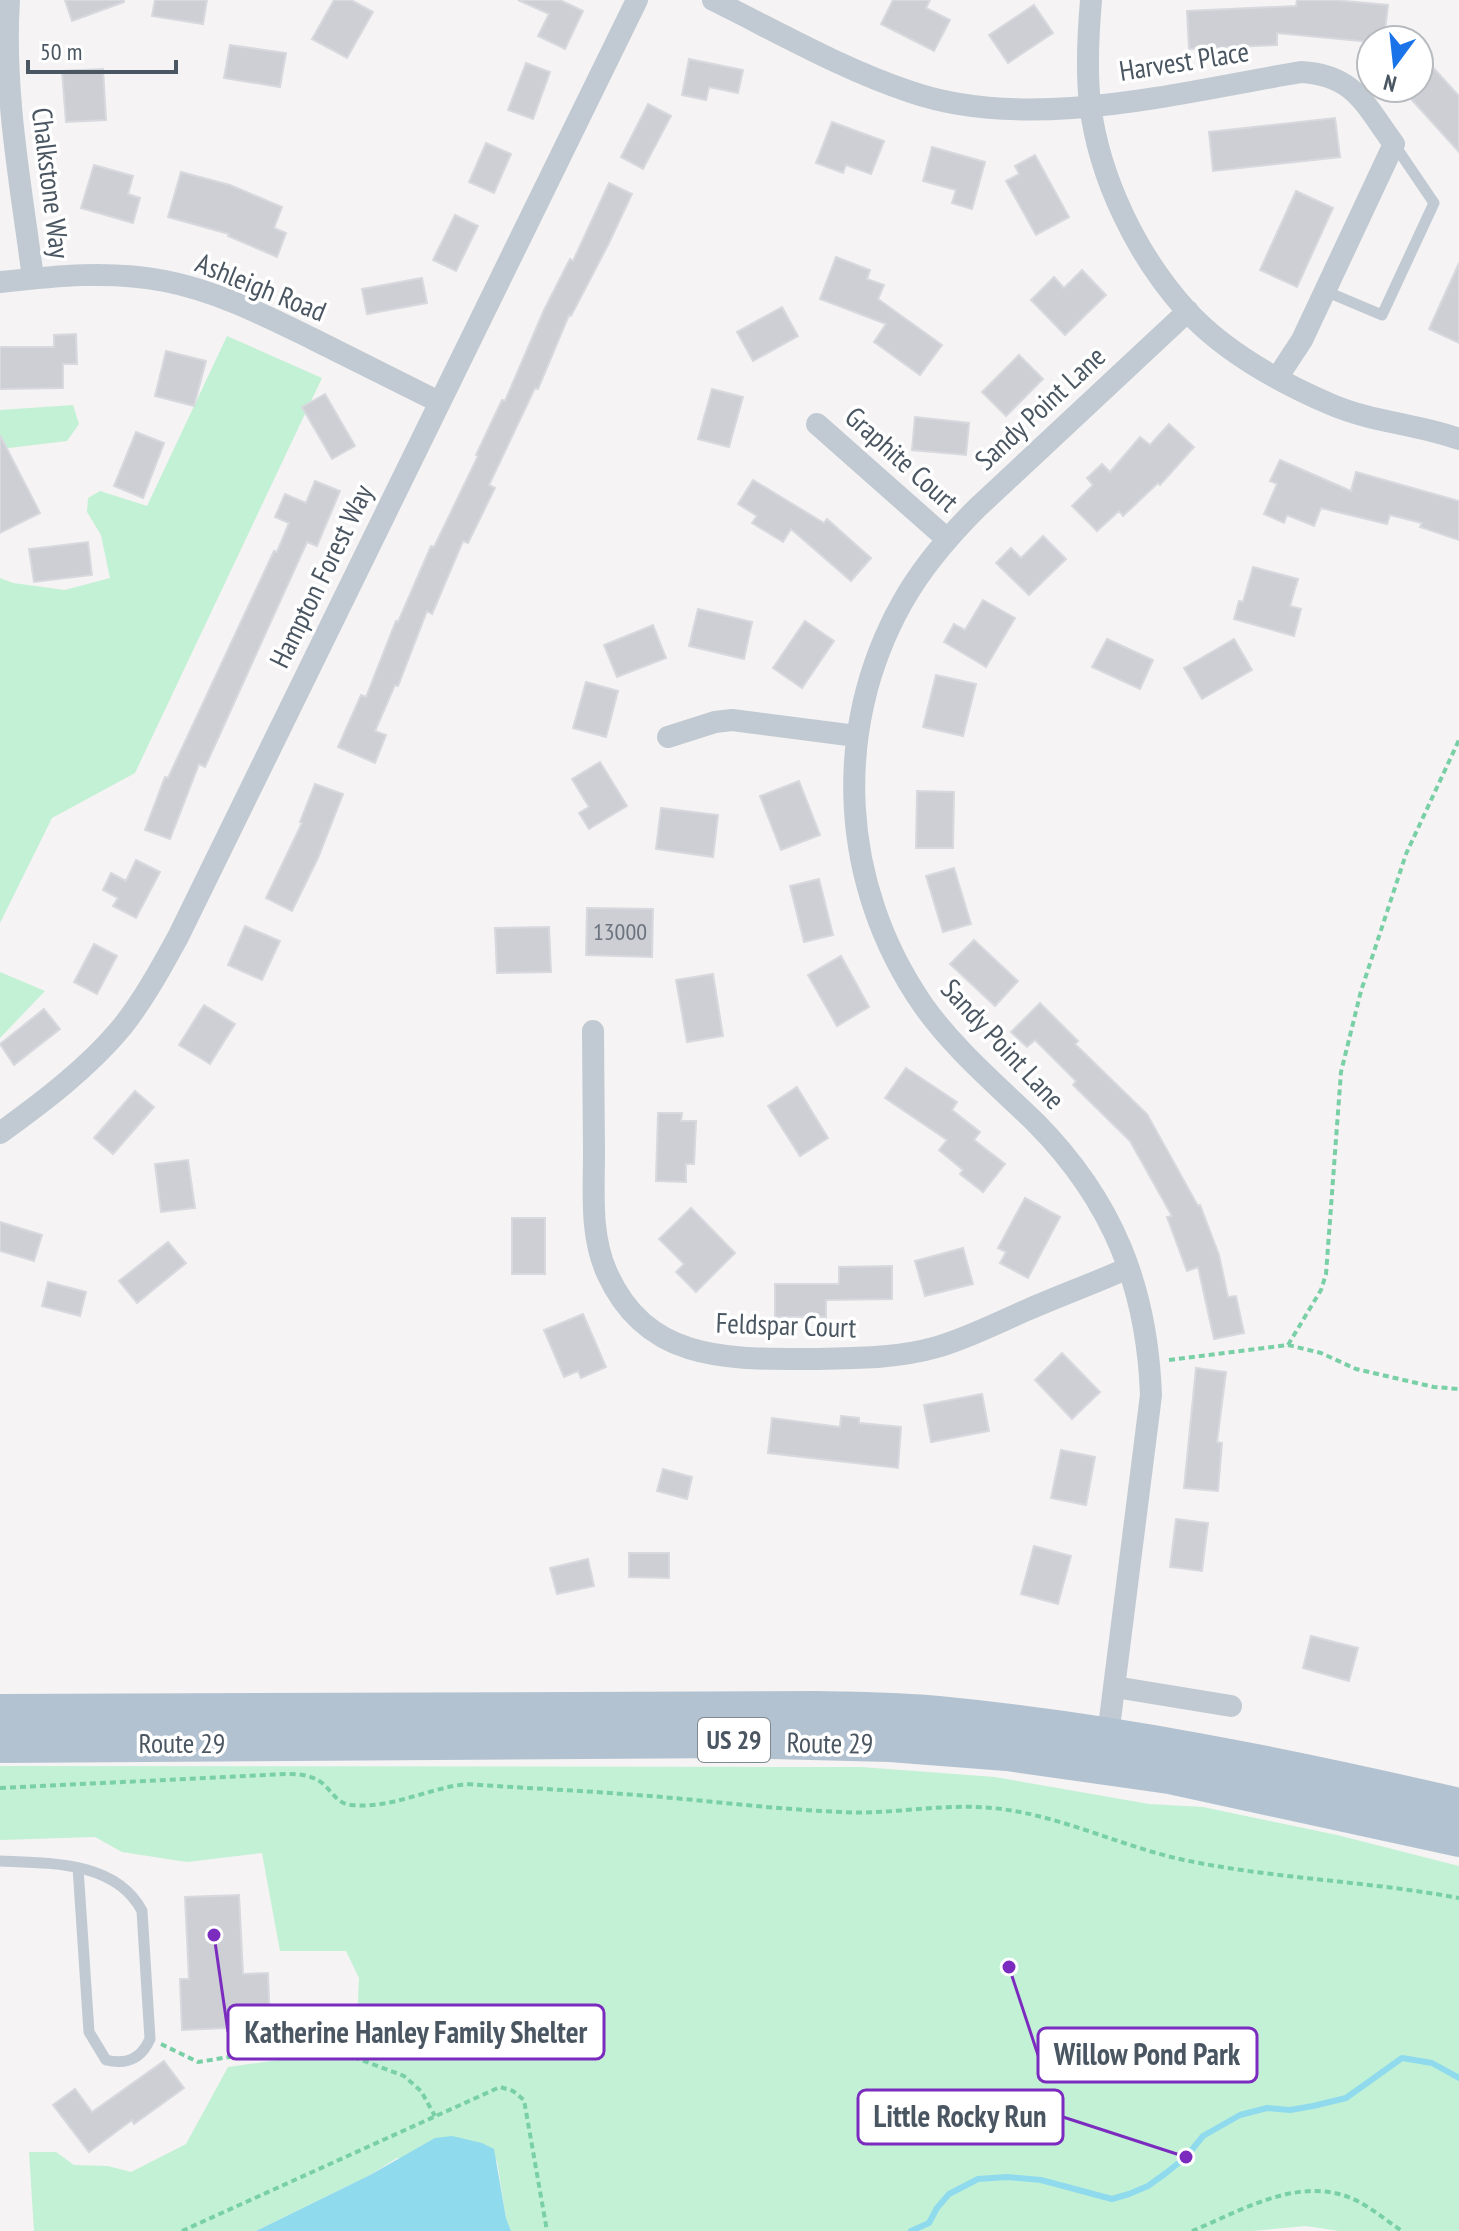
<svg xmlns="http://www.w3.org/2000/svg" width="1459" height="2231" font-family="'PT Sans Narrow',sans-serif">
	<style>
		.green { fill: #c3f1d5 }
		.water { fill: #90daee }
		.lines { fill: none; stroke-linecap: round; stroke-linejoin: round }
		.stream { stroke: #90daee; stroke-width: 6 }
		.building { fill: #cdcfd5; stroke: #d7d9de; stroke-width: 2 }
		.path { stroke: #7ad0a6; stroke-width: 4; stroke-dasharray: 6 4; stroke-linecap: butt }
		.service { stroke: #c1cad2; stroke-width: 11 }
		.minor { stroke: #c1cad2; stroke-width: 22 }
		.primary { stroke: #b3c2d1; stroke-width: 36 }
		.labels { text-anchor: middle; stroke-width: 7; stroke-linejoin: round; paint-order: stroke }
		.number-label { font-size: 24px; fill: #6b747e }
		.shield { fill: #fff; stroke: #808990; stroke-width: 2 }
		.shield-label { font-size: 26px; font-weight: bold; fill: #4a5661 }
		.street-label { font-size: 28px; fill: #4a5661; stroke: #fff }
		.leader { fill: none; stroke: #7b2cbf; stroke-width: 3 }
		.callout-dot { fill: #7b2cbf; stroke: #fff; stroke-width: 3 }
		.callout { fill: #fff; stroke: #7b2cbf; stroke-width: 3 }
		.callout-label { font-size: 30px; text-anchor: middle; font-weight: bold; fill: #4a5661 }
	</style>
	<rect width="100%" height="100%" fill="#f5f3f3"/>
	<path class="green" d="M227 336 322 378 135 773 52 818 0 923V578L13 583 65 590 110 578 101 535 87 512 88 498 100 491 147 506Z
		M73 405 79 424 67 441 0 449V410Z
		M0 972 45 991 0 1038Z
		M0 1766 861 1767 995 1777 1149 1804 1203 1807 1337 1835 1459 1866V2231H1339L1306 2226 1252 2231H511L506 2218 497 2161 397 2158 370 2175 256 2231H34L29 2152H56L74 2165 108 2166 131 2172 186 2144 228 2067 300 2057 317 2028 357 2025 359 1978 346 1951H280L262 1853 187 1862 122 1852 95 1837 0 1840Z"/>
	<path class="water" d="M452 2136 482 2143 494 2149 506 2218 511 2231H256L370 2175 435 2138Z"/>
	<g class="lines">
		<path class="stream" d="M911 2231 929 2223 937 2208 949 2194 978 2179 1007 2177 1041 2180 1112 2199 1129 2194 1148 2186 1166 2173 1186 2157 1203 2136 1240 2115 1267 2108 1290 2110 1313 2106 1346 2098 1402 2058 1432 2063 1459 2078"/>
	</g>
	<path class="building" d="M65 0H124V2L72 21Z
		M155 0H207L203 24 152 16Z
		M334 0H351L373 12 347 58 312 39Z
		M518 0H560L583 11 565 49 538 36 549 14Z
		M893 0H930L926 8 950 20 934 51 881 24Z
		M1297 0H1333L1388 5 1384 40 1371 42 1277 33V45L1189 49 1187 11 1296 6Z
		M1034 5 1053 33 1008 63 989 35Z
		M230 45 286 53 280 87 224 78Z
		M1419 52 1459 96V152L1401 88H1419Z
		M689 59 743 70 738 93 709 87 706 100 682 95Z
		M526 63 550 72 533 119 508 110Z
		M103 69 106 120 66 122 62 71Z
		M648 104 671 116 643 169 621 157Z
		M1335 118 1340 157 1213 171 1209 132Z
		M832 122 884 141 871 174 846 165 843 173 816 163Z
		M486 143 511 154 494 193 469 182Z
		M932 147 985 162 972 209 952 203 956 190 923 181Z
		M1035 155 1069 217 1036 235 1006 181 1019 174 1015 166Z
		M94 165 133 176 128 194 140 198 133 223 81 208Z
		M181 172 230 185 282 207 274 228 286 233 277 257 228 236 229 234 168 217Z
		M609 183 632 194 608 245 571 316 569 315 538 389 535 388 489 485 495 488 468 543 463 541 432 614 427 611 398 686 395 685 375 731 386 735 375 763 338 747 361 695 366 697 396 621 398 622 431 546 434 547 478 456 476 455 502 400 505 401 544 310 570 259 573 261Z
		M1296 191 1333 208 1297 287 1260 270Z
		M455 215 478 226 456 271 433 260Z
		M836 257 870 270 867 279 884 285 878 299 942 345 920 375 874 342 886 324 820 299Z
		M1459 263V343L1429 329Z
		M1082 270 1106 295 1065 335 1031 300 1054 277 1064 288Z
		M422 278 427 303 367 314 362 289Z
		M782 307 798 336 753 361 737 332Z
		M76 334 77 364H63V388L0 389V347H54V335Z
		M166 351 206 361 194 406 155 396Z
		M1019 355 1043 379 1006 416 982 392Z
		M712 389 743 397 729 447 698 439Z
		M325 394 355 446 332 459 302 407Z
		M915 417 969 423 966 455 912 450Z
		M1169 424 1194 447 1160 485 1158 483 1123 516 1119 511 1097 531 1072 506 1093 485 1087 478 1102 464 1110 472 1140 437 1150 445Z
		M136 432 164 443 143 498 114 486Z
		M0 435 40 513 0 533Z
		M1280 460 1351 491 1356 472 1459 501V540L1420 527 1422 523 1390 515 1387 524 1321 508 1314 526 1287 515 1284 523 1264 514 1277 484 1270 481Z
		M753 480 824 523 827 519 871 558 851 581 791 529 783 542 752 523 757 516 738 504Z
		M315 481 340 491 317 546 307 542 205 767 199 764 170 839 145 830 165 777 168 778 274 551 277 552 289 523 275 517 285 494 306 503Z
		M1043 536 1066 559 1029 595 996 563 1011 548 1021 558Z
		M88 542 92 575 34 582 29 549Z
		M1253 567 1298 579 1290 606 1301 609 1294 636 1234 619 1239 601 1243 602Z
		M983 600 1015 618 986 667 944 642 954 624 965 630Z
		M698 609 752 622 744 659 689 646Z
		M805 621 834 641 802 688 773 668Z
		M653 625 666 658 617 677 604 645Z
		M1107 639 1153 660 1140 689 1092 667Z
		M1234 639 1252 670 1202 699 1184 668Z
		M936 675 976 684 963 736 923 727Z
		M586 682 618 691 606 737 573 728Z
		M600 762 627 806 589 829 579 813 589 807 572 779Z
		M799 781 820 835 781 850 760 796Z
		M315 784 343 794 318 858 292 911 266 898 302 823 300 822Z
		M917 791 954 792 953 848H916Z
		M661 808 718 815 713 857 656 849Z
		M136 860 160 872 136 918 113 906 118 898 103 890 111 873 126 881Z
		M954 868 971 924 943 932 926 876Z
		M819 879 833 935 804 942 790 886Z
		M587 908 653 909 652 957 586 955Z
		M245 926 280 941 262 980 228 965Z
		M549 927 551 972 497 973 495 928Z
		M974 940 1018 981 995 1006 950 964Z
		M94 944 117 956 97 994 74 982Z
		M841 956 869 1007 837 1026 808 975Z
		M713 974 723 1036 687 1042 676 980Z
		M1040 1003 1078 1041 1075 1044 1147 1114 1198 1206 1200 1205 1219 1255 1228 1297 1236 1296 1244 1333 1214 1339 1198 1267 1187 1271 1167 1217 1172 1216 1130 1141 1073 1085 1076 1081 1035 1040 1027 1047 1011 1032Z
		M204 1005 235 1024 210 1064 179 1045Z
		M44 1009 60 1029 14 1065 0 1044Z
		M906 1068 957 1102 952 1110 980 1132 974 1140 1005 1164 983 1192 960 1174 963 1170 939 1150 947 1140 885 1098Z
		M797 1087 828 1138 800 1156 768 1106Z
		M135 1091 154 1107 113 1154 94 1138Z
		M658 1113H682L681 1121H696L694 1164H686V1182L656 1181Z
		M188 1160 195 1208 161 1212 155 1164Z
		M1025 1198 1060 1217 1028 1278 1000 1263 1006 1252 998 1248Z
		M691 1208 735 1253 696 1292 676 1272 684 1264 659 1239Z
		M512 1218H545V1274H512Z
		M0 1222 42 1235 34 1261 0 1251Z
		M168 1242 186 1263 137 1303 119 1281Z
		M963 1248 973 1284 925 1296 915 1261Z
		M892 1266V1299L826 1300V1317H775V1284H839V1267Z
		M48 1282 86 1292 80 1316 42 1306Z
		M583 1314 606 1367 581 1378 578 1371 564 1377 544 1330Z
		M1062 1353 1100 1392 1072 1419 1035 1380Z
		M1196 1368 1226 1372 1217 1442 1222 1443 1218 1491 1184 1488Z
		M982 1394 989 1431 931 1442 924 1405Z
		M841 1416 859 1418V1423L901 1427 898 1468 768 1453 772 1418 840 1427Z
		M1061 1450 1095 1457 1086 1505 1051 1498Z
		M663 1469 692 1477 687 1499 657 1491Z
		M1176 1519 1208 1523 1202 1571 1170 1567Z
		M1034 1546 1071 1556 1058 1604 1021 1594Z
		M629 1553H669V1578L629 1577Z
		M588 1559 594 1586 557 1594 550 1568Z
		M1311 1636 1358 1648 1349 1681 1303 1668Z
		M239 1895 243 1974 268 1973 270 2026 182 2030 180 1979H189L185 1897Z
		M164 2061 184 2088 134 2124 132 2120 89 2152 53 2105 75 2089 92 2112Z"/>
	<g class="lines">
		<path class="path" d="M1288 1345 1321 1353 1356 1369 1434 1387 1459 1389
			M1169 1360 1288 1345 1321 1290 1326 1274 1341 1072 1361 991 1406 854 1459 740
			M0 1788 287 1774C299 1774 312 1775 322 1783 332 1791 337 1804 351 1805 392 1809 428 1788 467 1784 520 1788 572 1790 624 1794 697 1799 768 1809 841 1812 891 1815 941 1803 992 1808 1058 1814 1119 1846 1184 1860 1275 1879 1368 1881 1459 1898
			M161 2044 198 2062 305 2045 327 2047 404 2076 421 2091 435 2116
			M182 2231 500 2087 513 2091 524 2100 547 2231
			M1192 2231C1236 2213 1289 2181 1339 2194 1363 2200 1381 2217 1402 2231"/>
		<path class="service" d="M1325 291 1382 315 1434 203 1394 144
			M0 1861C49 1863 116 1861 142 1911L150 2039C141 2059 127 2065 106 2060L89 2032 78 1868"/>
		<path class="minor" d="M9 0C3 93 21 186 33 278
			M713 0C778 32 842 69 911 92 1030 133 1181 92 1301 72 1355 75 1365 105 1394 144L1302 340 1277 378
			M1091 0C1088 35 1086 69 1090 104 1099 178 1137 256 1187 311 1225 352 1279 382 1330 404 1371 422 1417 424 1459 439
			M0 282C55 276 110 270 165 281 217 291 266 316 313 339 355 360 397 381 439 402
			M817 424 947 539
			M668 737 715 722 732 720 856 736
			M593 1031C593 1072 594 1112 594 1153 594 1193 590 1235 607 1273 647 1362 727 1359 810 1359 853 1358 895 1359 937 1347 968 1338 997 1323 1027 1310 1061 1295 1095 1283 1128 1268
			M0 1133C43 1102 88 1068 122 1027 144 999 161 968 178 937L637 0
			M1115 1687 1231 1706
			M1108 1735 1151 1395C1147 1287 1113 1201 1036 1123 997 1085 954 1049 923 1005 840 885 831 730 902 603 922 567 948 537 977 508L1188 311"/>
		<path class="primary" d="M0 1712 817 1709C857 1710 898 1710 938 1714 1114 1731 1287 1766 1459 1806
			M0 1745 735 1740 890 1744 1007 1753 1169 1776 1459 1839"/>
	</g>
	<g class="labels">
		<g class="number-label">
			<text x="620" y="940">13000</text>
		</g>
		<rect class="shield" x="698" y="1718" width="72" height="44" rx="6"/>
		<g class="shield-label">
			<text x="734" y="1749">US 29</text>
		</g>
		<g class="street-label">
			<text transform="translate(1184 61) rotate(-9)" y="10">Harvest Place</text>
			<text transform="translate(51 183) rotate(83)" y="10">Chalkstone Way</text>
			<text transform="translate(261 287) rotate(22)" y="10">Ashleigh Road</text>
			<text transform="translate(1040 408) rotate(-43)" y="10">Sandy Point Lane</text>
			<text transform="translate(902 459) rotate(42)" y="10">Graphite Court</text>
			<text transform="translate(321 576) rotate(-64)" y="10">Hampton Forest Way</text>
			<text transform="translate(1003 1044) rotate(47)" y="10">Sandy Point Lane</text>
			<text transform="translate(786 1325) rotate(2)" y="10">Feldspar Court</text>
			<text x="182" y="1753">Route 29</text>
			<text transform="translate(830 1743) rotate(1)" y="10">Route 29</text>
		</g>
	</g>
	<path class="leader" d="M214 1935L228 2032M1009 1967L1038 2055M1186 2157L1063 2117"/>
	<g class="callout-dot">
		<circle cx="214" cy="1935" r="8"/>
		<circle cx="1009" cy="1967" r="8"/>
		<circle cx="1186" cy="2157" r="8"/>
	</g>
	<g class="callout">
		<rect x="228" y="2005" width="376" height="54" rx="8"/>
		<rect x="1038" y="2028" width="219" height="54" rx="8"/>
		<rect x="858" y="2090" width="205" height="54" rx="8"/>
	</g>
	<g class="callout-label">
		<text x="416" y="2043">Katherine Hanley Family Shelter</text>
		<text x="1147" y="2065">Willow Pond Park</text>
		<text x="960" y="2127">Little Rocky Run</text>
	</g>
	<g transform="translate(1395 64) rotate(195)"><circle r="38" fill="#ffffff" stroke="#b7bbc0" stroke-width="2"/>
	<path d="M0-6L14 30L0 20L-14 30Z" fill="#1a73e8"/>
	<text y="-12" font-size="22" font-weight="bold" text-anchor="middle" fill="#4a5661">N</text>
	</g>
	<path d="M28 60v12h148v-12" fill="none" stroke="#4a5661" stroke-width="4"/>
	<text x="40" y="60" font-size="24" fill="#4a5661" stroke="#ffffff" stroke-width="6" paint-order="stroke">50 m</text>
</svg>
